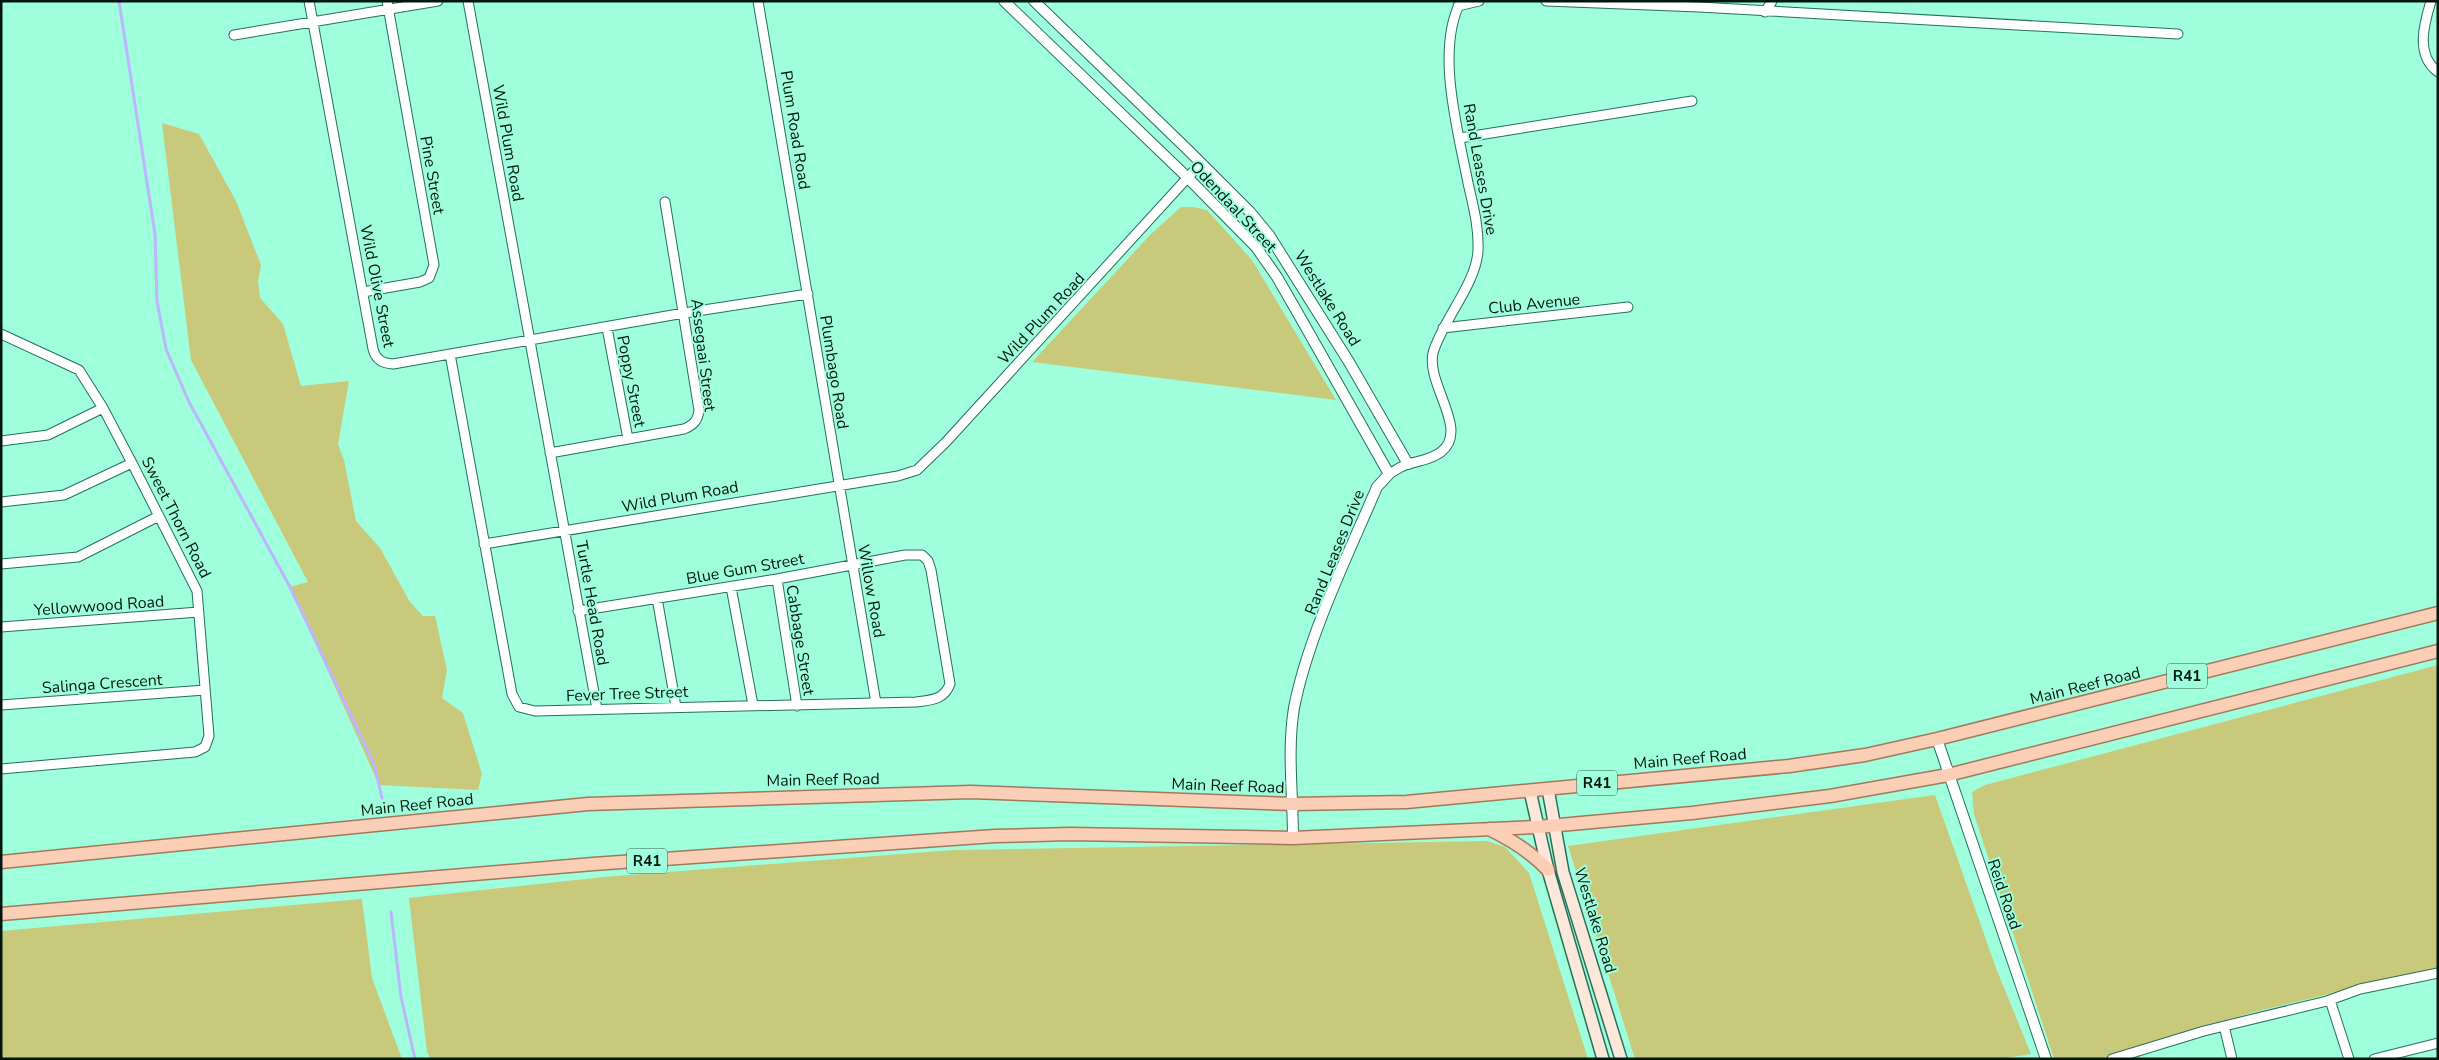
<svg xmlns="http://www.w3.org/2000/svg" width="2439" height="1060" font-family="'Nunito Sans',sans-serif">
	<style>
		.green { fill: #c9c97c }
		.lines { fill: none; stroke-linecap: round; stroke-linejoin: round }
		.stream { stroke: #bdb5ff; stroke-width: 3 }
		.minor-casing { stroke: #257058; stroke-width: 11 }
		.tertiary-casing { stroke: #257058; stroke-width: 12 }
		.secondary-casing { stroke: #257058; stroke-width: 14 }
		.primary-casing { stroke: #a2795c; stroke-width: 15 }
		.minor { stroke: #fff; stroke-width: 9 }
		.tertiary { stroke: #fff; stroke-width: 10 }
		.secondary { stroke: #fde7db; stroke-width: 11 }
		.primary { stroke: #fbceb6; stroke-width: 12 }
		.labels { text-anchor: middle; stroke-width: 4; stroke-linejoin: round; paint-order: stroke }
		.shield { fill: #9ffedb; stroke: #305c4c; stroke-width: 1 }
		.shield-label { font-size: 15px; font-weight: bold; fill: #00170f }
		.street-label { font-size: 16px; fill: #00170f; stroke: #9ffedb }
	</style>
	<rect width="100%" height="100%" fill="#9ffedb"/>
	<path class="green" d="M162 123 199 134 236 201 261 265 258 281 260 298 283 324 301 386 349 381 338 444 344 460 356 521 380 548 410 602 423 616H435L447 670 442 698 463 713 482 774 478 790 379 785 290 587 308 582 191 360Z
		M1181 207H1193L1207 210 1252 260 1336 400 1032 362 1151 234Z
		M2438 665V968L2254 1012 2101 1059H2054L1974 814 1972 792 1985 785Z
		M1935 795 1996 968 2031 1054 1998 1059H1635L1568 846Z
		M1487 841 1505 847 1529 873 1588 1059H431L427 1052 409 898 604 877 953 850Z
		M362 899 372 978 402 1059H1V931Z"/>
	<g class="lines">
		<path class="stream" d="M119 1 155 234 157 301 166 349 189 402 290 587 374 764 382 798
			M391 912 401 997 415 1059"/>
		<g class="minor-casing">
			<path id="minor" d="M309 1 373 349C376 360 382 363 393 364L684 313 808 294
				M468 1 597 709
				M758 1 876 703
				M1546 1 1699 7 2178 34
				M2431 1C2424 24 2415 55 2438 72
				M1458 6 1479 1
				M1765 12 1772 1
				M234 35 438 1
				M1460 138 1692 101
				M363 292 420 282 429 278 434 265 387 1
				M607 328 628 439
				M1443 328 1628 307
				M1 334 79 370 103 408 132 463 197 591 209 736 205 747 195 752 1 769
				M450 354 512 694 519 707 535 711 916 702C931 700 944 700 950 684L931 570 928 561 922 555H905L777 579 578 611
				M1 441 48 435 103 408
				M550 453 684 429C694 425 698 420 699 410L665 202
				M1389 474C1395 471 1402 465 1409 464 1421 460 1430 460 1441 452 1470 430 1426 385 1433 353 1442 321 1477 283 1478 250 1479 227 1473 205 1468 183 1458 131 1435 49 1461 1
				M1 502 64 495 132 463
				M484 544 898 476 917 470 946 442 1201 163
				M1 564 78 557 159 516
				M777 579 797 706
				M731 587 753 705
				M657 598 676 707
				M1 627 199 612
				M1 705 205 690
				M2330 1000 2349 1059
				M2225 1030 2232 1059
				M2112 1059 2204 1031 2327 1001 2360 989 2438 973
				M2374 1059 2438 1043"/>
		</g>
		<g class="tertiary-casing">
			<path id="tertiary" d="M1004 1 1188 178 1256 247 1277 277 1300 317 1389 474 1377 487C1348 555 1308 636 1294 708 1287 750 1293 795 1293 838
				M1034 1 1189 151 1250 212 1269 235 1349 362 1408 464
				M1937 739 2046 1059"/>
		</g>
		<g class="secondary-casing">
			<path id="secondary" d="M1548 789 1563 872 1621 1059
				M1530 791 1548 870 1603 1059"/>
		</g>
		<g class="primary-casing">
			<path id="primary" d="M1489 829C1512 840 1531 852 1548 870
				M1 862 588 804 971 792 1293 804 1406 802 1789 766 1865 755 1937 739 2438 613
				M1 914 593 864 995 836 1070 834 1293 838 1537 827 1692 813 1830 796 1948 775 2438 651"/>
		</g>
		<use href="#minor" class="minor"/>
		<use href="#tertiary" class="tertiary"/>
		<use href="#secondary" class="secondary"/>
		<use href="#primary" class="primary"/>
	</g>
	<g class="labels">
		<g class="shield">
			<rect x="2167" y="663.5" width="40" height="25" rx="4"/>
			<rect x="1577" y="770.5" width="40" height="25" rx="4"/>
			<rect x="627" y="848.5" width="40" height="25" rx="4"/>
		</g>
		<g class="shield-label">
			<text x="2187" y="681">R41</text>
			<text x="1597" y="788">R41</text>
			<text x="647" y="866">R41</text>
		</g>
		<g class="street-label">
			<text transform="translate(796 130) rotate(81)" y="6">Plum Road Road</text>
			<text transform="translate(509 143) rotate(80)" y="6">Wild Plum Road</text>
			<text transform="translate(1481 169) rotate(80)" y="6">Rand Leases Drive</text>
			<text transform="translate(433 175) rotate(80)" y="6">Pine Street</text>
			<text transform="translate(1234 206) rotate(47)" y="6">Odendaal Street</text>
			<text transform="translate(378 286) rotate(79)" y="6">Wild Olive Street</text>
			<text transform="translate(1328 298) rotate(58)" y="6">Westlake Road</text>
			<text transform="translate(1534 303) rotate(-6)" y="6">Club Avenue</text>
			<text transform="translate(1041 318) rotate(-47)" y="6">Wild Plum Road</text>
			<text transform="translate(704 355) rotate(83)" y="6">Assegaai Street</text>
			<text transform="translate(835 372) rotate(81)" y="6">Plumbago Road</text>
			<text transform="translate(632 381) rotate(79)" y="6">Poppy Street</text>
			<text transform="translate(680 496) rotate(-10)" y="6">Wild Plum Road</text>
			<text transform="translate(177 517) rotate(63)" y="6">Sweet Thorn Road</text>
			<text transform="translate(1334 552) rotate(-68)" y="6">Rand Leases Drive</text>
			<text transform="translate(745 568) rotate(-10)" y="6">Blue Gum Street</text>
			<text transform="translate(872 591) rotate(80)" y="6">Willow Road</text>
			<text transform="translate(593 603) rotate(80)" y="6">Turtle Head Road</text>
			<text transform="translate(99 605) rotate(-4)" y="6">Yellowwood Road</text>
			<text transform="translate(801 640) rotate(81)" y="6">Cabbage Street</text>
			<text transform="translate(102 683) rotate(-4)" y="6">Salinga Crescent</text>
			<text transform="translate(2085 685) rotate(-14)" y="6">Main Reef Road</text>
			<text transform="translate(627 693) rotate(-2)" y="6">Fever Tree Street</text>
			<text transform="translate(1690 758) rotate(-5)" y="6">Main Reef Road</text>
			<text transform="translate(823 779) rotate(-1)" y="6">Main Reef Road</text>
			<text transform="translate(1228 785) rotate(2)" y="6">Main Reef Road</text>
			<text transform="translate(417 804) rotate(-6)" y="6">Main Reef Road</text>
			<text transform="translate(2005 894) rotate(71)" y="6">Reid Road</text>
			<text transform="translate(1596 920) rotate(73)" y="6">Westlake Road</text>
		</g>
	</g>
	<rect width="2439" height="1060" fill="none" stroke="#00170f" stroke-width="5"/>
</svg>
